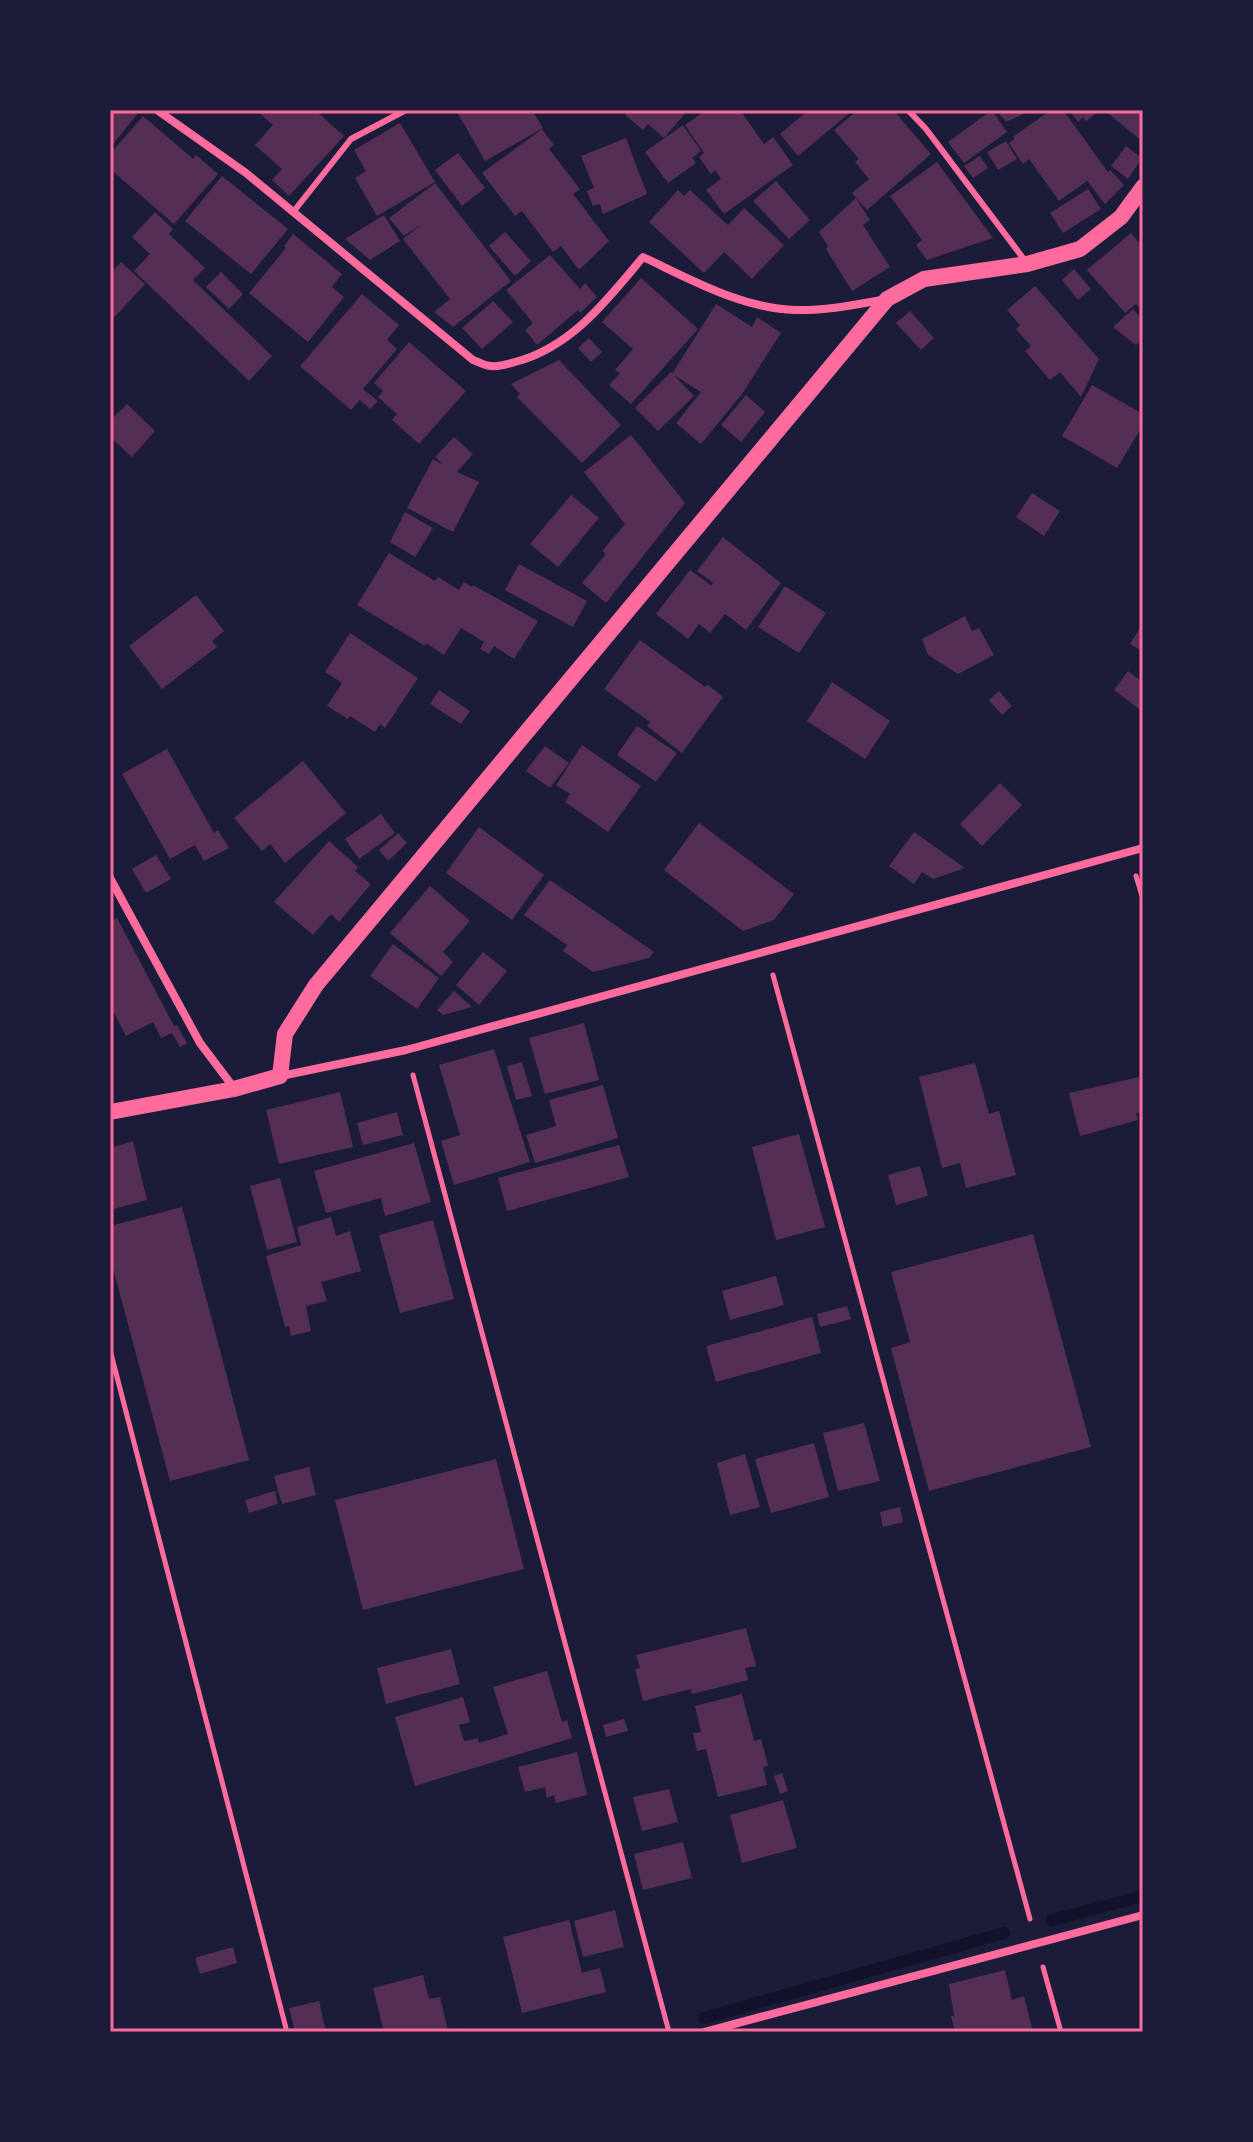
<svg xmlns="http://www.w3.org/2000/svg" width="1253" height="2142" font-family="'Varela Round',sans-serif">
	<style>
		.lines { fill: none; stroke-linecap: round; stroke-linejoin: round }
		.stream { stroke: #12122b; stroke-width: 12 }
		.building { fill: #542f53 }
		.path { stroke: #ff6b9d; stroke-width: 5 }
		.service { stroke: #ff6b9d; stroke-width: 6 }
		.minor { stroke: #ff6b9d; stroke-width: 8 }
		.secondary { stroke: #ff6b9d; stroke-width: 16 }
		.neatline { fill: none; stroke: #ff6b9d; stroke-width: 3 }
	</style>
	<rect width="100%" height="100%" fill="#1b1b3a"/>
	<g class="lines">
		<path class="stream" d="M1052 1920 1143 1896
			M704 2018 1004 1933"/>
	</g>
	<path class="building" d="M110 110H132L137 114 110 148Z
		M256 110H315L344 136 289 196 272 180 282 169 255 145 273 125Z
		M456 110H532L543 128 485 161Z
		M629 110H688L664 138 648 124 643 130 625 115Z
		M706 110H740L764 144 773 137 793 165 724 214 706 190 721 179 715 170 711 174 699 157 704 153 685 125Z
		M802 110H853L798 156 780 134 805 113Z
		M858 110H893L931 154 867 210 852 193 869 179 855 162 859 159 834 130Z
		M992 110 1007 132 964 163 948 142Z
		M996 110H1032L1006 122Z
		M1051 110H1063L1108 172 1110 170 1124 185 1105 204 1087 181 1059 201 1029 159 1023 164 1009 143 1014 139 1013 137Z
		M1069 110H1100L1086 121 1083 117 1078 122Z
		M1104 110H1143V142Z
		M143 116 193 159 196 155 218 174 174 224 110 169V154Z
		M400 123 435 182 377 216 355 178 366 171 354 150Z
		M683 125 701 151 692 158 696 163 668 183 645 152Z
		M542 129 554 145 549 149 580 189 573 194 609 241 579 270 561 246 553 252 522 211 515 216 482 173Z
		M626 138 647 194 603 214 600 204 593 206 587 191 594 188 581 156Z
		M1006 141 1017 159 998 170 987 152Z
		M1126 146 1142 158 1128 179 1111 166Z
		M458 153 485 188 462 206 435 170Z
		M980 156 988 168 973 178 964 166Z
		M937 162 993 238 927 260 916 245 922 240 890 196Z
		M222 176 288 229 251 274 185 221Z
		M776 181 810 220 789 239 753 201Z
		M435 183 511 281 453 327 434 312 450 299 403 239 423 223 404 236 389 218Z
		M1088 189 1101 209 1063 233 1050 213Z
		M678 190 684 196 690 190 728 225 744 208 784 245 752 279 724 252 704 273 649 222Z
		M856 198 870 220 863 225 890 267 852 291 826 249 828 246 819 232Z
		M155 212 173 229 169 234 205 268 193 280 272 356 249 381 134 271 150 254 132 237Z
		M384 215 400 241 370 260 345 239Z
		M505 232 531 261 515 276 489 246Z
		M1131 233 1143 247V312L1136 304 1125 313 1087 270Z
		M293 234 342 274 332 287 344 297 308 342 249 293 286 248 284 246Z
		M550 255 580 289 585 283 597 297 580 313 578 310 537 345 525 330 533 323 506 290Z
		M121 262 145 284 110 322V274Z
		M1074 269 1091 289 1078 300 1062 280Z
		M221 272 243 294 229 309 206 287Z
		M641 278 698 329 631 404 609 385 620 373 615 370 633 349 602 322Z
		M1035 286 1099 359 1081 397 1060 372 1050 380 1025 351 1031 346 1016 329 1020 325 1007 310Z
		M362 294 399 325 387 340 397 349 363 389 378 401 370 409 360 400 351 410 300 366Z
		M493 301 513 322 482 349 462 328Z
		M716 304 752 327 757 317 781 333 742 394 701 444 676 423 701 392 672 374Z
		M1133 309 1143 320V338L1136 345 1113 327Z
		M910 311 934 338 921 350 896 323Z
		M589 338 602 352 591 362 578 348Z
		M409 342 466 391 419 444 392 420 397 414 378 397 383 391 374 383Z
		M559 360 621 425 582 463 517 397 520 394 511 384Z
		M671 372 694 396 658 431 635 408Z
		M1092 385 1143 414V425L1117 468 1062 436Z
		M746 395 765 412 741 442 721 425Z
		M127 404 155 431 132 457 110 437V421Z
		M631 435 685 503 606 603 582 583 606 554 602 551 625 524 584 472Z
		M454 437 473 454 457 472 479 482 453 532 407 508 433 459 444 465 435 457Z
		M1032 493 1060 511 1044 536 1016 517Z
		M571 495 599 518 558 567 530 544Z
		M405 512 433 528 415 557 390 542Z
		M723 537 781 583 746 630 725 614 710 633 699 624 688 639 656 614 690 570 711 585 713 583 697 571Z
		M389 553 435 581 438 577 459 590 464 582 472 587 473 585 538 621 514 659 494 646 489 654 480 649 484 642 461 628 444 655 426 643 425 646 357 605Z
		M519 564 587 601 573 627 505 590Z
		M785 586 826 613 799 653 758 627Z
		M196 595 224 631 212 641 217 647 162 689 129 646Z
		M965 616 972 631 979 628 994 655 958 674 928 655 922 639Z
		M1140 628 1143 629V652L1130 644Z
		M350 633 418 678 385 728 380 724 375 732 350 716 348 719 327 706 342 683 325 672Z
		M640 640 705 687 707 684 723 697 682 753 647 726 650 722 604 689Z
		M1128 671 1143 682V712L1114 690Z
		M832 682 890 721 865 759 807 721Z
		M439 690 470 711 461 724 430 704Z
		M999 691 1012 706 1002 715 989 700Z
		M637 726 677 753 656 782 617 755Z
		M582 745 641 786 608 832 565 802 570 794 556 785Z
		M545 746 569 763 550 788 526 771Z
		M167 749 214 833 218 830 229 848 204 861 195 845 170 859 122 774Z
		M303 761 346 813 285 863 270 844 262 851 234 818Z
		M1000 783 1022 805 982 846 960 824Z
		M381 814 395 833 359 859 345 839Z
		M699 823 794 894 774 920 743 931 664 870Z
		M479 827 544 875 512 920 446 873Z
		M914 832 965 868 933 879 922 872 914 884 889 866Z
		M398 833 407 843 388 861 379 850Z
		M329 841 358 867 355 871 371 884 339 922 331 914 313 935 274 902Z
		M156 855 171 879 146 893 132 869Z
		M550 880 654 952 649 958 593 972 563 951 567 945 524 915Z
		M430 886 470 921 443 952 453 962 441 976 390 933Z
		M117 918 174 1026 177 1025 187 1043 180 1047 172 1033 161 1038 153 1022 126 1036 110 1005V922Z
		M393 944 439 978 417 1009 370 976Z
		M483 952 507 971 479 1005 456 985Z
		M454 991 472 1007 443 1015 437 1010Z
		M584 1023 599 1080 545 1094 529 1038Z
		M494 1049 530 1162 454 1185 441 1141 460 1135 439 1065Z
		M522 1062 532 1096 516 1100 507 1066Z
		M975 1063 989 1114 999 1111 1016 1175 966 1188 960 1163 942 1168 919 1077Z
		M1139 1077 1143 1092V1112L1136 1113 1138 1120 1080 1136 1069 1093Z
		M603 1085 618 1138 535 1163 526 1135 556 1126 549 1100Z
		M340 1092 353 1147 279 1164 266 1110Z
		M397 1112 403 1135 363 1145 357 1123Z
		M799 1134 825 1227 776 1240 752 1147Z
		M133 1141 147 1200 110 1210V1148Z
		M414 1143 431 1202 385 1216 381 1198 326 1213 314 1171Z
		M619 1145 629 1177 507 1211 498 1178Z
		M920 1166 928 1196 896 1205 888 1175Z
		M280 1178 297 1242 267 1250 250 1186Z
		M182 1207 249 1460 170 1481 110 1257V1226Z
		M331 1217 336 1236 350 1231 361 1271 321 1282 327 1301 306 1306 311 1331 291 1336 289 1326 285 1327 266 1256 301 1245 297 1227Z
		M433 1220 454 1299 400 1313 379 1235Z
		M1033 1234 1091 1447 929 1491 891 1348 910 1342 891 1272Z
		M776 1276 784 1305 730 1320 722 1291Z
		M847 1306 851 1319 820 1327 817 1314Z
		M812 1317 821 1353 716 1382 706 1346Z
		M864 1423 880 1481 838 1491 823 1433Z
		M814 1443 829 1497 771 1513 755 1459Z
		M745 1454 760 1507 730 1515 717 1463Z
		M496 1459 524 1569 363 1610 335 1500Z
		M309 1467 316 1495 282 1504 274 1476Z
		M275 1491 278 1504 249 1513 245 1500Z
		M900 1507 903 1522 883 1527 880 1512Z
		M746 1628 756 1666 745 1668 748 1680 692 1694 691 1689 643 1701 635 1669 640 1668 636 1655Z
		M451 1649 460 1684 386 1704 377 1668Z
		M547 1671 562 1722 567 1720 572 1738 415 1786 395 1717 463 1697 470 1722 459 1725 464 1741 478 1738 479 1743 508 1734 493 1687Z
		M742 1694 754 1741 761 1739 768 1766 763 1767 767 1785 718 1797 706 1749 697 1751 693 1733 701 1732 695 1706Z
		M624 1719 628 1731 606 1737 603 1725Z
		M577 1752 587 1795 556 1803 554 1795 547 1798 545 1787 525 1792 518 1767Z
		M782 1773 788 1791 780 1794 774 1776Z
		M669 1789 678 1822 642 1831 633 1797Z
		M783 1800 797 1848 742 1863 730 1815Z
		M683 1842 692 1878 643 1890 634 1854Z
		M615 1910 624 1947 583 1957 574 1921Z
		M569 1920 582 1973 600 1968 606 1992 522 2013 503 1937Z
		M233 1947 237 1963 200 1974 195 1958Z
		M1005 1970 1012 2000 1024 1996 1033 2032H955L951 2016H954L949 1984Z
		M423 1975 429 1999 440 1997 448 2031 459 2028 460 2032H384L373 1988Z
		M319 2001 326 2032H295L289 2008Z"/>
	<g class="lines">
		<path class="path" d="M1136 876 1143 899
			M773 975 1030 1919
			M413 1075 669 2032
			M110 1350 287 2032
			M1043 1967 1061 2032"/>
		<path class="service" d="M908 110 926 129 1026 262
			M294 211 351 139 406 110"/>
		<path class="minor" d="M157 110 246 173 473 360C479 362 485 366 491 366 499 367 508 364 515 362 572 347 608 299 643 257 692 280 741 308 795 310 824 311 854 305 882 300
			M110 878 200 1043 234 1088
			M281 1076 406 1050 1143 848
			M704 2032 1143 1915"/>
		<path class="secondary" d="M110 1112 234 1089 280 1076 285 1034 316 985 887 299 924 279 1027 264 1080 249 1121 217 1143 187"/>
	</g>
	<rect width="1253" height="2142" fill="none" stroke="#1b1b3a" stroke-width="224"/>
	<rect x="112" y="112" width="1029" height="1918" class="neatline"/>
</svg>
